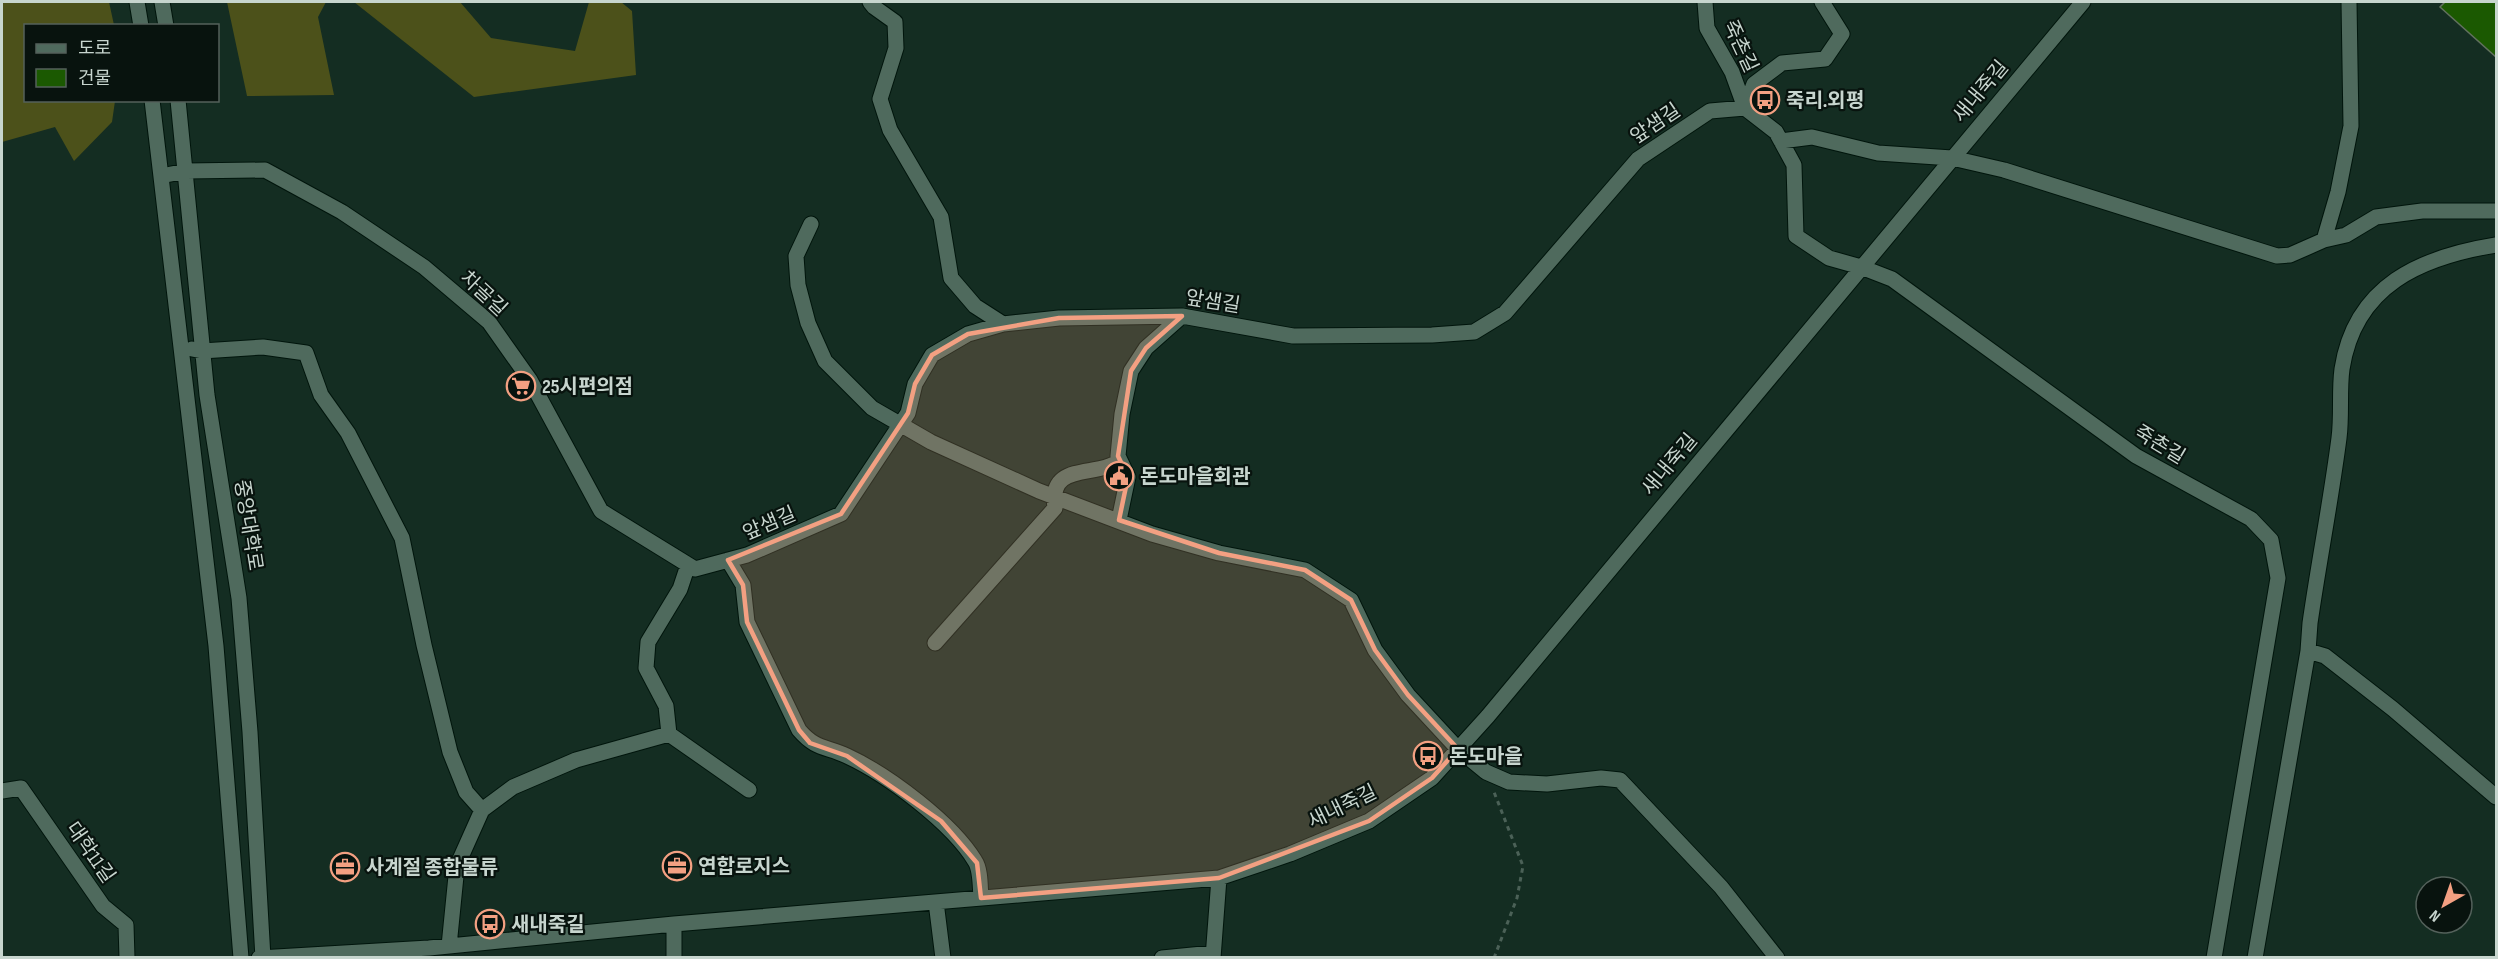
<svg xmlns="http://www.w3.org/2000/svg" width="2498" height="959" font-family="'Sofia Sans Condensed','Noto Sans KR',sans-serif">
	<style>
		.forest { fill: #4c511a }
		.building { fill: #1b5901; stroke: #61715d; stroke-width: 1.5 }
		.lines { fill: none; stroke-linecap: round; stroke-linejoin: round }
		.minor-casing { stroke: #00150c; stroke-width: 17 }
		.path { stroke: #4b6157; stroke-width: 3; stroke-dasharray: 4.5 4.5; stroke-linecap: butt }
		.minor { stroke: #4f6a5d; stroke-width: 15 }
		.marked { fill: #f3a082; fill-opacity: 0.2; stroke: #f3a082; stroke-width: 4.5; stroke-linejoin: round }
		.labels { text-anchor: middle; stroke-width: 4.5; stroke-linejoin: round; paint-order: stroke }
		.street-label { font-size: 20px; fill: #c7d5ce; stroke: #08130e }
		.poi-label { font-size: 20px; font-weight: bold; fill: #c7d5ce; stroke: #08130e; text-anchor: start }
	</style>
	<rect width="100%" height="100%" fill="#142d22"/>
	<path class="forest" d="M2 2H109L114 25 26 26V100L115 101 112 122 74 161 55 127 2 142Z
		M227 2H326L318 17 334 95 247 96Z
		M354 2H460L491 38 575 51 589 2H621L632 11 636 75 474 97Z"/>
	<path class="building" d="M2445 2H2496V57L2440 7Z"/>
	<g class="lines">
		<g class="minor-casing">
			<path id="minor" d="M137 2 141 26
				M162 2 166 26
				M870 2 874 7 895 22 896 48 880 99 890 130 941 217 951 278 975 306 1003 324
				M1705 2 1707 28 1732 72 1745 108 1754 84 1782 63 1825 59 1842 34 1822 2
				M152 100 216 646 241 958
				M178 100 207 395 239 598 250 732 263 958
				M1781 141 1812 137 1878 153 1952 158 2004 170 2277 256 2290 255 2324 240 2346 235 2376 217 2422 211H2496
				M161 176 186 171 265 170 342 212 424 267 489 322 530 380 601 511 695 569 747 555 841 514 908 413 915 384 932 355 968 334 1003 324 1059 318 1182 316 1293 336 1432 335 1474 332 1505 313 1638 159 1710 111 1745 108 1776 132 1794 165 1796 236 1829 258 1861 267 1892 279 2136 456 2251 519 2271 540 2278 578 2214 958
				M811 224 796 256 798 285 808 323 825 361 872 408 931 442 1039 491 1152 534 1219 553 1305 570 1351 600 1375 650 1408 695 1458 749 1486 772 1509 782 1547 784 1601 778 1620 780 1721 887 1777 958
				M2324 240 2338 192 2351 126 2349 2
				M192 349 202 351 263 347 306 353 321 395 348 433 402 538 424 645 450 752 466 792 482 810
				M1119 520 1128 477 1118 456 1122 414 1131 371 1146 348 1182 316
				M728 560 743 585 747 622 799 730C816 750 826 746 847 756 888 775 952 823 975 861 981 870 980 888 981 898
				M935 643 1055 508C1048 460 1097 479 1120 460
				M2308 651 2325 656 2393 709 2496 797
				M669 734 666 706 646 668 648 642 680 589 688 565
				M2 791 21 788 103 906 126 925 127 958
				M936 902 943 958
				M449 946 457 866 482 810 513 787 576 760 669 734 749 790
				M259 958 429 948 674 924 1219 878 1290 854 1369 821 1432 778 1488 716 2083 2
				M674 958V924
				M1162 958 1213 953
				M1213 958 1219 878
				M2255 958 2308 651 2310 623C2319 561 2331 500 2339 438 2342 415 2339 391 2342 369 2355 285 2421 257 2496 245"/>
		</g>
		<path class="path" d="M1494 958 1517 898 1523 866 1494 792"/>
		<use href="#minor" class="minor"/>
	</g>
	<path class="marked" d="M1182 316 1146 348 1131 371 1118 456 1128 477 1119 520 1219 553 1305 570 1351 600 1375 650 1408 695 1458 749 1432 778 1369 821 1219 878 981 898 977 863 941 821 847 756 810 743 799 730 747 622 743 585 728 560 841 514 908 413 915 384 932 355 968 334 1059 318Z"/>
	<defs>
		<g id="bus-ring" transform="scale(1.5)"><circle r="9.5" fill="#08130e" stroke="#f3a082" stroke-width="1.5"/><path d="M-5-6H5V4H4V6H2V4H-2V6H-4V4H-5ZM-3.5-4V0h7V-4ZM-3.5 1.2v1.5H-2V1.2ZM2 1.2v1.5H3.5V1.2Z" fill="#f3a082"/></g>
		<g id="supermarket-ring" transform="scale(1.5)"><circle r="9.5" fill="#08130e" stroke="#f3a082" stroke-width="1.5"/><path d="M-6-5.5h2.5l.6 2H6L4.5 2H-2.5L-4.4-4H-6ZM-1.5 3.2a1.3 1.3 0 1 0 .1 0ZM3 3.2a1.3 1.3 0 1 0 .1 0Z" fill="#f3a082"/></g>
		<g id="civic-ring" transform="scale(1.5)"><circle r="9.5" fill="#08130e" stroke="#f3a082" stroke-width="1.5"/><path d="M-.6-6.5H3V-4.5H.6V-3L4-1V1h2V6H-6V1h2V-1L-.6-3ZM-1.2 2.5V6h2.4V2.5Z" fill="#f3a082"/></g>
		<g id="office-ring" transform="scale(1.5)"><circle r="9.5" fill="#08130e" stroke="#f3a082" stroke-width="1.5"/><path d="M-6-3h4V-5.5h4V-3h4V5H-6ZM-1-4.5V-3h2v-1.5ZM-6 0V1H6V0Z" fill="#f3a082"/></g>
	</defs>
	<g fill-rule="evenodd">
		<use href="#bus-ring" x="1765" y="100"/>
		<use href="#supermarket-ring" x="521" y="386"/>
		<use href="#civic-ring" x="1119" y="476"/>
		<use href="#bus-ring" x="1428" y="756"/>
		<use href="#office-ring" x="677" y="866"/>
		<use href="#office-ring" x="345" y="867"/>
		<use href="#bus-ring" x="490" y="924"/>
	</g>
	<g class="labels">
		<g class="street-label">
			<text transform="translate(1741 46) rotate(65)" y="7">죽촌길</text>
			<text transform="translate(1980 91) rotate(-50)" y="7">새내죽길</text>
			<text transform="translate(1655 123) rotate(-34)" y="7">앞샘길</text>
			<text transform="translate(484 293) rotate(43)" y="7">차골길</text>
			<text transform="translate(1213 301) rotate(9)" y="7">앞샘길</text>
			<text transform="translate(2160 444) rotate(31)" y="7">죽촌길</text>
			<text transform="translate(1669 464) rotate(-50)" y="7">새내죽길</text>
			<text transform="translate(769 523) rotate(-23)" y="7">앞샘길</text>
			<text transform="translate(249 525) rotate(81)" y="7">중앙대학로</text>
			<text transform="translate(1342 806) rotate(-26)" y="7">새내죽길</text>
			<text transform="translate(91 852) rotate(55)" y="7">대학11길</text>
		</g>
		<g class="poi-label">
			<text x="1786" y="107">죽리.외평</text>
			<text x="542" y="393">25시편의점</text>
			<text x="1140" y="483">돈도마을회관</text>
			<text x="1449" y="763">돈도마을</text>
			<text x="698" y="873">연합로지스</text>
			<text x="366" y="874">사계절 종합물류</text>
			<text x="511" y="931">새내죽길</text>
		</g>
	</g>
	<rect width="2498" height="959" fill="none" stroke="#c7d5ce" stroke-width="6"/>
	<rect x="24" y="24" width="195" height="78" fill="#08130e" stroke="#54615b" stroke-width="1.5"/>
	<rect x="36" y="44" width="30" height="9" fill="#4f6a5d" stroke="#54615b" stroke-width="1.5"/>
	<text x="78" y="54" font-size="18" fill="#c7d5ce">도로</text>
	<rect x="36" y="69" width="30" height="18" fill="#1b5901" stroke="#54615b" stroke-width="1.5"/>
	<text x="78" y="84" font-size="18" fill="#c7d5ce">건물</text>
	<g transform="translate(2444 905) rotate(220)"><circle r="28" fill="#08130e" stroke="#54615b" stroke-width="1.5"/>
	<path d="M0-4.5L10 22L0 15L-10 22Z" fill="#f3a082"/>
	<text y="-9" font-size="16" font-weight="bold" text-anchor="middle" fill="#c7d5ce">N</text>
	</g>
</svg>
